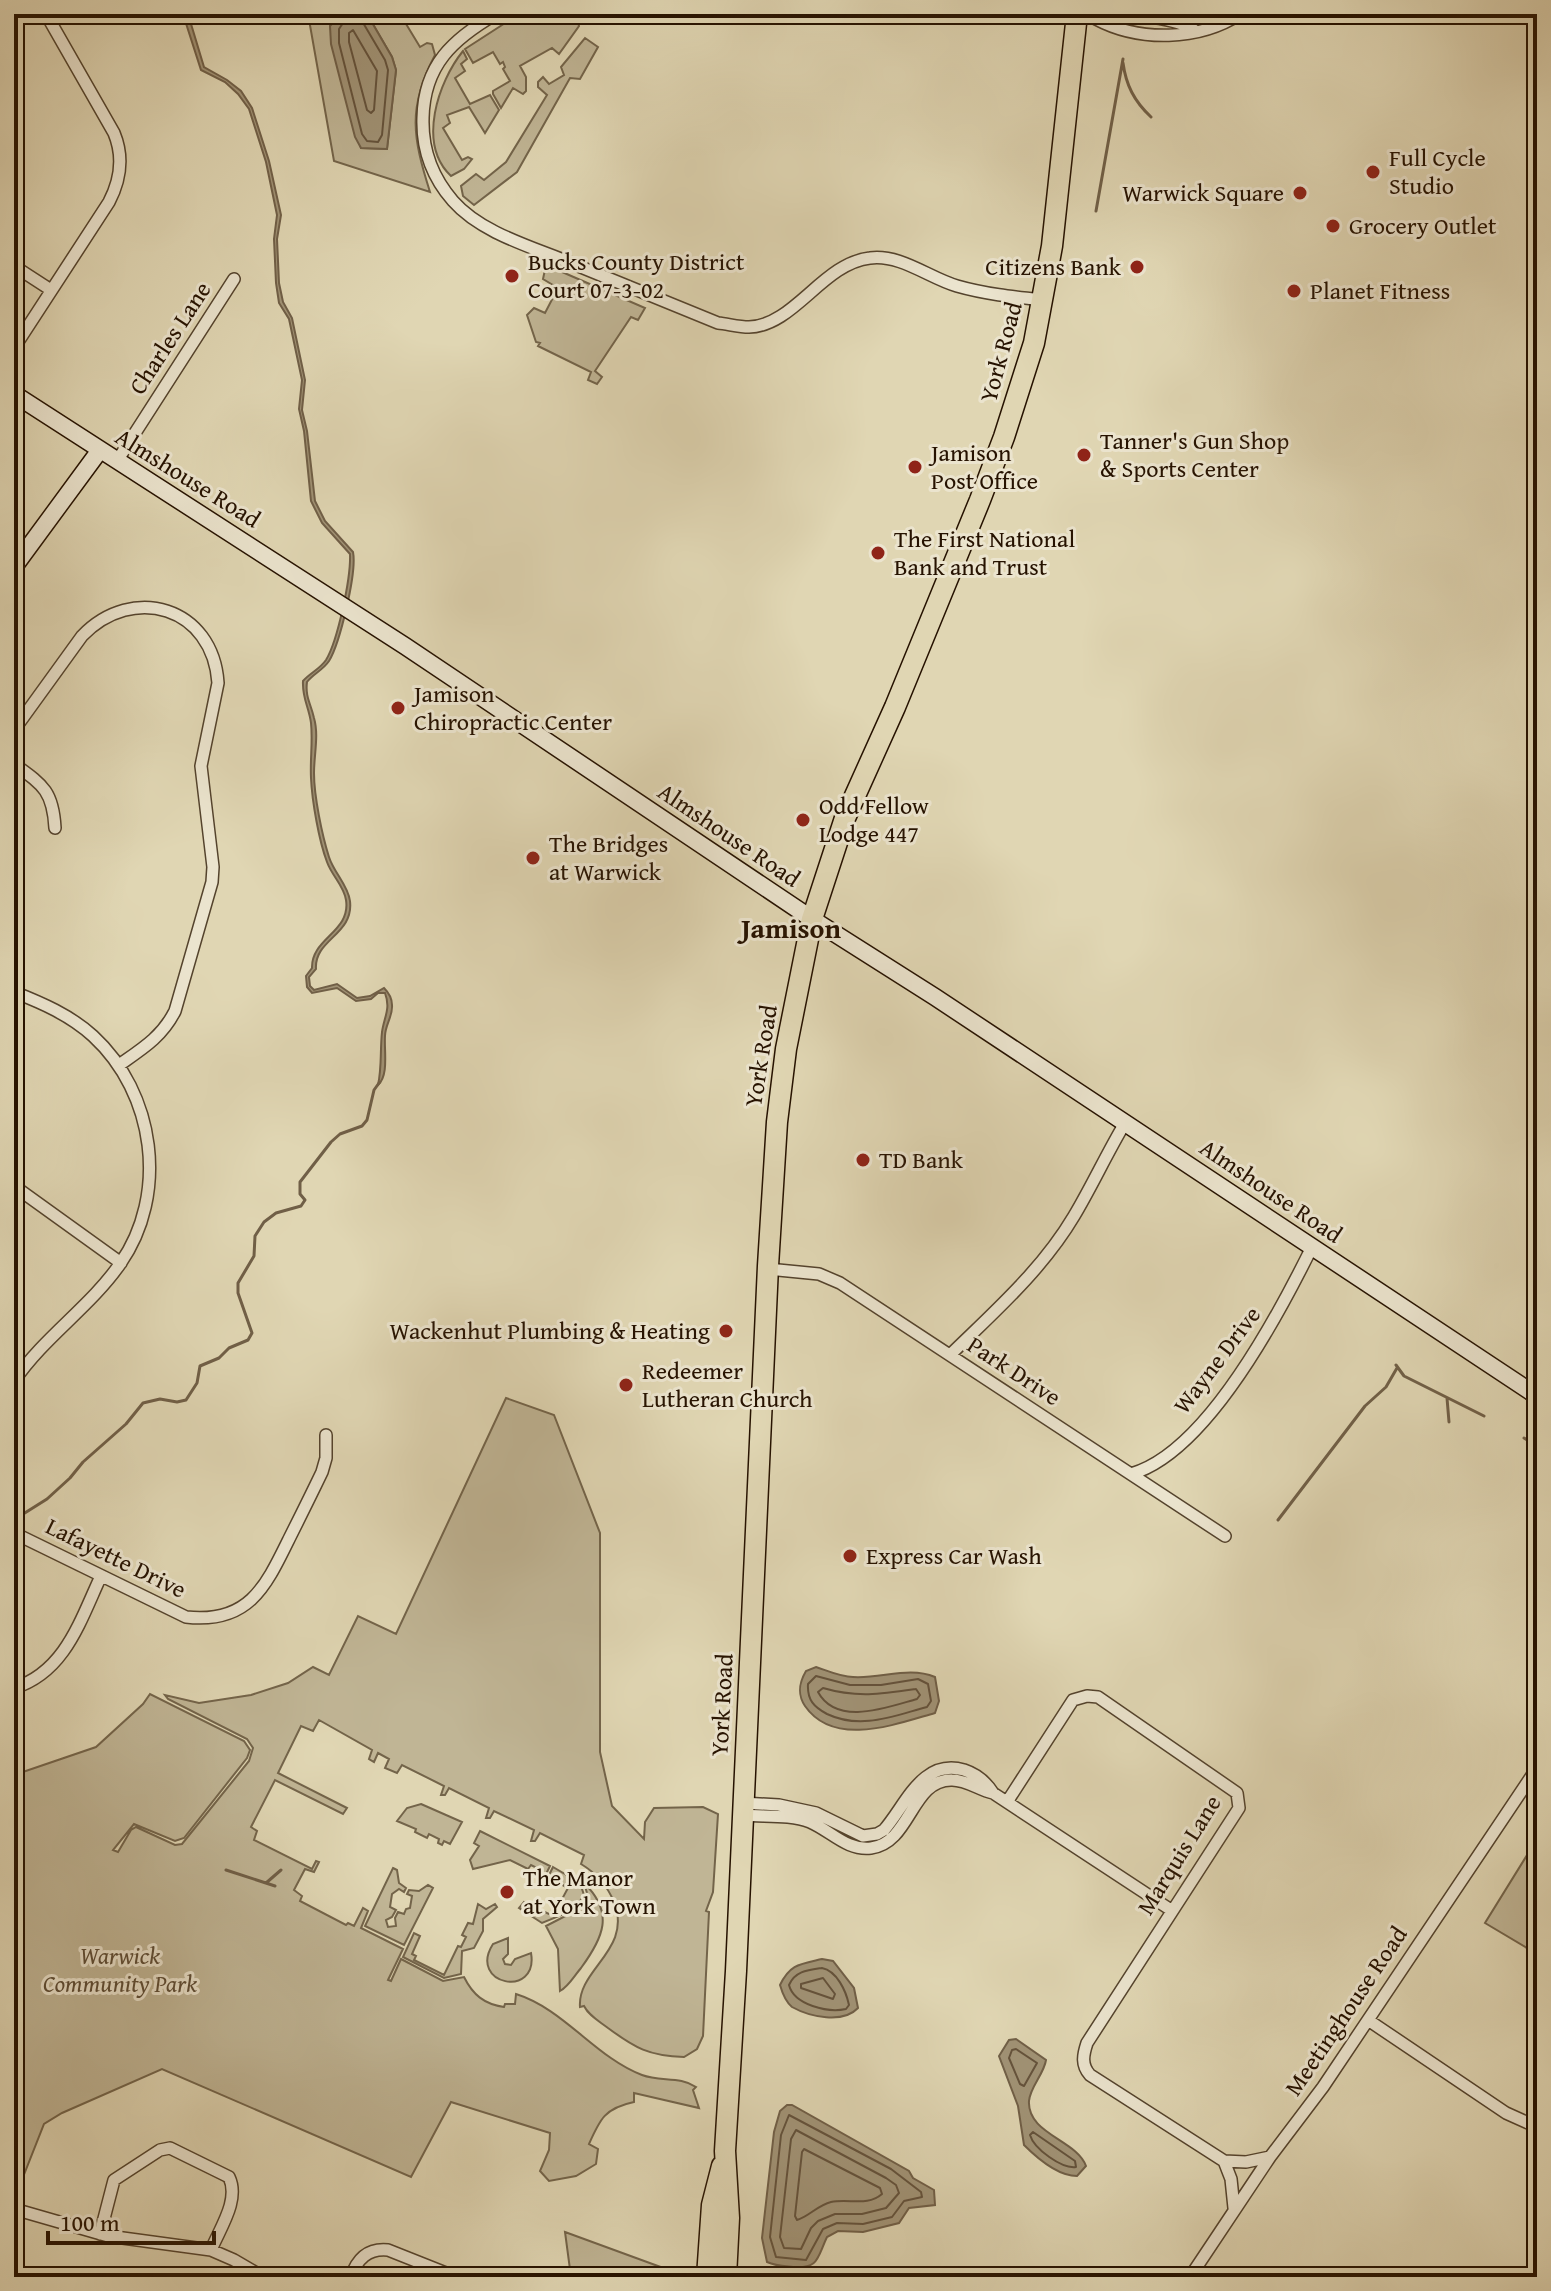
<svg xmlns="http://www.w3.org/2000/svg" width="1551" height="2291" font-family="'Gentium Book Plus',serif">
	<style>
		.green { fill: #c0b595; stroke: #73644a; stroke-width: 2 }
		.water { fill: #a19376; stroke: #705f47; stroke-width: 2 }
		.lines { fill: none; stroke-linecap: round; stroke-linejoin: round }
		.shore { stroke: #64523b; stroke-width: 2 }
		.stream { stroke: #705f47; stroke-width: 3 }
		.street-casing { stroke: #54432d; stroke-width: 14 }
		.secondary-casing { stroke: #261200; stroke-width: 19 }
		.highway-casing { stroke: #261200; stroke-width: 23 }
		.street { stroke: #ebe4ce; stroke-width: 11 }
		.secondary { stroke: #ebe4ce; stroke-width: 16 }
		.highway { stroke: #e0d6b3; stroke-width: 20 }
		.poi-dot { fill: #8f2418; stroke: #ebe4ce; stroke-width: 3 }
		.labels { text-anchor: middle; stroke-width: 6; stroke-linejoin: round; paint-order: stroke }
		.poi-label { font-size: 24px; fill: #261200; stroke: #ebe4ce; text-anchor: start }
		.street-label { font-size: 24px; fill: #261200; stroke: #ebe4ce }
		.park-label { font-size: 24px; font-style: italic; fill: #5c4b34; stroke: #ebe4ce }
		.quarter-label { font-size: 28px; font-weight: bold; fill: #261200; stroke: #ebe4ce }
	</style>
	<rect width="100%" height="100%" fill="#e0d6b3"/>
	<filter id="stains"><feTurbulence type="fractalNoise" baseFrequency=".0025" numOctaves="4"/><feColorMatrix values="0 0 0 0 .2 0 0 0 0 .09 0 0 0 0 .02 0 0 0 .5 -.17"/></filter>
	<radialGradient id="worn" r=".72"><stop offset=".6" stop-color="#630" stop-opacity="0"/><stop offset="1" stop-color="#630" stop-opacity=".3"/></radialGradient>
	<path class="green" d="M308 14H341L330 26 361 148 387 149 396 70 392 57 367 14H400L420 47 427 43 432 44 435 55C407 108 413 138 430 192L334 161Z
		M519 14H563L568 22 577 19 579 26 559 54 552 48 520 66 526 77V91L523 94 513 88 501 108 493 94V91L510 81 503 69 505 67 503 62 500 64 493 52 473 63 465 49Z
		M585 38 598 47 580 79 570 78 517 172 474 205 463 196 461 186 476 174 484 180 506 162 547 95 538 87V82L543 77 549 84 564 75 561 67Z
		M463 51 467 59 461 64 465 71 455 78 470 104 490 95 499 110 485 133 469 107 447 115 450 123 443 128 462 160 468 157 472 159 464 169 451 176C417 144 438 82 463 51Z
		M546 265 645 308 638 320 631 317 595 371 602 377 597 384 588 380 591 372 538 346 540 343 536 342 527 315 534 308 545 313 558 288 543 279Z
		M506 1398 554 1415 600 1533V1752L612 1806 644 1839 645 1822 654 1808 703 1807 718 1814 713 1892 706 1911 709 1912 703 2036 697 2049 684 2057C649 2056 635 2048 608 2028 599 2021 589 2016 584 2006L580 2007C577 1969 633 1950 614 1902 607 1885 596 1873 581 1864L584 1855 540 1833 535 1841H531L534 1830 494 1811 490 1818H486L489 1808 449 1788 445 1795H441L444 1786 402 1765 397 1773 385 1768 389 1759 378 1753 374 1762 369 1759 372 1750 319 1720 313 1731 301 1726 278 1773 347 1808 343 1814 275 1780 251 1827 257 1831 254 1840 312 1869 316 1861 319 1862 314 1872 305 1869 294 1890 302 1896 300 1901 346 1925 348 1923 354 1926 363 1908 368 1911 361 1928 403 1949 388 1980 391 1981 401 1959 443 1981 464 1977C473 1995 484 2004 504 2007L505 2004H515L516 1994C564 2009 595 2057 642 2075 660 2082 680 2076 696 2087L693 2090 699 2108 634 2093V2102C605 2108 600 2119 589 2144L598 2149 596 2164 576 2176 549 2181 540 2171 549 2150 550 2133 451 2102 411 2177 162 2069 62 2113 44 2124 14 2200V1775L96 1747 143 1704 150 1694 244 1741 250 1750 247 1758 184 1838 175 1841 134 1824 113 1850 118 1852 131 1830 136 1827 175 1845 182 1844 249 1761 253 1748 247 1739 168 1699 165 1695 199 1703 251 1695 288 1683 313 1667 329 1675 358 1616 396 1634Z
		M421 1804 462 1822 450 1844 444 1841 442 1845 438 1843 439 1839 429 1834 427 1838 415 1832 416 1829 397 1821 407 1808Z
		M480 1831 550 1866 545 1876 540 1873 541 1870 531 1865 528 1869 510 1860 473 1869 470 1860 479 1846 474 1843Z
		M1537 1839V1954L1485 1923Z
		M553 1867 580 1883 584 1895 574 1910 542 1923 519 1908 524 1902 553 1916 568 1888 548 1877Z
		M393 1868 397 1870 399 1883 406 1888 404 1892 399 1889 392 1894 390 1907 396 1910 392 1917 386 1920 388 1927 396 1926 395 1918 398 1912 404 1914 406 1909 410 1908 412 1896 407 1894 409 1890 419 1891 428 1885 433 1888 404 1945 365 1926Z
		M584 1883C615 1913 603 1938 581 1968 574 1976 569 1986 560 1991L558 1949 546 1926 581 1908 587 1893Z
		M478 1904 486 1909 495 1904 497 1907 483 1919V1931L474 1948 462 1951 461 1974 444 1978 403 1957 414 1933 420 1936 412 1954 416 1956 414 1960 444 1975 458 1946 461 1947 466 1937 462 1935 468 1923 473 1924Z
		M508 1938V1954L503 1959 505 1964 511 1965 515 1959 531 1953C539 1999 467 1985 493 1944Z
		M565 2232 688 2277H571Z"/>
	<path class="water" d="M183 14H188L204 67 227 80 241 91 252 108 269 161 281 215 277 239 279 283 283 302 292 318 305 380 302 410 307 431 315 501 325 521 353 552C357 572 340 643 329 661 323 670 313 674 307 682 305 697 311 704 314 718 319 735 314 755 314 773 314 796 322 835 329 857 334 873 348 885 350 901 354 935 314 939 316 969L309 977 310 986 314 990 337 984 357 998 370 996 384 988C389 993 392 998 392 1005 393 1016 385 1025 385 1036 384 1051 389 1075 378 1085 382 1067 380 1050 382 1032 384 1017 391 1009 385 993H378L371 999 356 1001 337 988 312 993 307 987 306 976 312 968C311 938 351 932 346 900 344 886 332 876 327 862 319 841 312 801 311 778 310 759 313 741 311 723 309 707 302 698 303 681 310 673 320 669 326 660 338 640 351 577 350 554L322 523 311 501 304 431 299 409 302 380 289 319 279 303 276 283 274 239 277 215 266 162 249 109 238 94 225 82 201 70Z
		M341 14H367L392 57 396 70 387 149 361 148 355 137 331 44 330 26Z
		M816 1667C828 1671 841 1677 853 1677 881 1679 909 1666 935 1677L939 1701 935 1713C896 1724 834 1748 805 1706 797 1694 799 1683 806 1671Z
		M822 1959 833 1961 854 1988 858 2008C843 2024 810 2017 792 2007 786 2002 782 1992 780 1985 790 1964 800 1964 822 1959Z
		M1016 2039 1046 2060C1044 2074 1030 2087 1029 2101 1027 2134 1077 2140 1086 2166L1077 2176C1058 2176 1037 2158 1024 2145L1018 2106 999 2056 1009 2040Z
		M787 2105H792L909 2171 913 2178 934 2190 935 2205 909 2208 899 2223 863 2232 838 2231 827 2237C817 2258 819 2269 793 2267 783 2266 776 2266 767 2262L762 2238 774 2132 780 2111Z"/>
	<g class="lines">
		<path class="shore" d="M346 14 345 20 339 29V43L362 134 367 141 378 142 382 135 388 70 385 60 362 21 361 14
			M353 30 377 71 374 110 371 113 367 110 349 42V33Z
			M816 1676 850 1685H881L918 1679 928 1684 931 1701 927 1707C893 1716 861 1730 827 1714 814 1707 807 1700 808 1684Z
			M823 1688C857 1698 882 1694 916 1689L920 1695 917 1699C888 1707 837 1727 818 1692Z
			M822 1968C837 1971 846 1991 849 2005L846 2009C828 2013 794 2005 789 1985 795 1971 808 1970 822 1968Z
			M823 1978 835 1994 833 1999 801 1988V1984Z
			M1016 2049 1037 2063 1024 2086 1020 2084 1009 2058 1012 2050Z
			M789 2115 891 2169 921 2192 922 2197 904 2201 892 2217 863 2224 837 2223 823 2229 806 2260 776 2257 770 2237 781 2135Z
			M796 2130 886 2178 896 2185 899 2193 886 2208 862 2214H835L818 2221 811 2228 801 2249 784 2248 780 2237 791 2139Z
			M1033 2132 1075 2161 1076 2167C1062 2169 1034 2149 1030 2135Z
			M804 2149 880 2188 882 2194C867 2207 849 2198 831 2202 818 2205 808 2217 797 2220L795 2216 802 2152Z"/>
		<path class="stream" d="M1123 63C1126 85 1134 101 1151 117
			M1096 211 1123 59
			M1396 1365 1404 1376 1484 1416
			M1447 1398 1449 1422
			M1524 1438 1537 1446
			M20 1516 47 1499 70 1478 83 1462 126 1424 143 1403 160 1399 177 1402 186 1400 197 1383 200 1366 219 1358 229 1348 248 1340 252 1333 238 1293V1283L254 1256 255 1236 264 1222 276 1213 301 1206 305 1200 300 1194V1182L331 1142 340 1134 362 1126 367 1120 374 1090 379 1083
			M1278 1520 1365 1406 1386 1387 1397 1368
			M226 1870 275 1886
			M266 1883 281 1870"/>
		<g class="street-casing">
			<path id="street" d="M496 14C453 39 424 65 423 118 422 150 432 177 453 201 481 233 532 247 571 263 620 283 669 303 718 323 728 324 739 327 749 327 794 326 823 263 870 258 901 254 929 278 957 286 985 294 1014 297 1042 300
				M1093 18C1124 14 1167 14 1194 30
				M1096 19C1139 42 1199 41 1240 14
				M14 266 51 290
				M14 348 109 202C121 179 124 157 114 133L46 14
				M117 461 234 279
				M14 730 82 636C133 583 213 607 218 683L201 766 213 867 212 882 175 1011C162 1037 142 1049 119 1065
				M14 764C43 785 53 791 55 828
				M14 992C42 1003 70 1015 93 1036 155 1093 169 1194 120 1264 90 1307 44 1337 14 1381
				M14 1186 121 1263
				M768 1269 819 1274 840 1283 1225 1536
				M950 1355C994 1312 1042 1270 1074 1216 1092 1186 1107 1153 1125 1123
				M1131 1474C1206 1453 1279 1314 1312 1247
				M14 1533 186 1617C248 1624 265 1588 289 1539 300 1517 311 1495 322 1472L326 1458V1435
				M14 1688C65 1672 80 1621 101 1576
				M1007 1802 1073 1700 1087 1696 1098 1697 1237 1793 1239 1808 1087 2043C1083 2055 1081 2065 1090 2075L1224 2161 1246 2162 1270 2157
				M743 1803 779 1805 816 1813 863 1836 877 1834 884 1830C906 1805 922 1758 964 1770 976 1774 986 1782 993 1793
				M743 1815C764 1817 790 1814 810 1822 831 1831 847 1851 871 1848 911 1843 911 1779 952 1780 967 1780 979 1790 993 1793L1171 1910
				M1368 2020 1506 2113 1537 2127
				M1224 2161 1231 2179 1234 2208
				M14 2209 108 2236 211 2250 234 2260 263 2277
				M100 2234 114 2180 160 2150 170 2148 229 2177C240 2200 220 2228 211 2250
				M351 2277C357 2259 368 2248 388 2250L456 2277
				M1190 2277 1270 2157 1323 2087 1537 1768"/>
		</g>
		<g class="secondary-casing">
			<path id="secondary" d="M14 394 405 646 812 919 935 997 1537 1396
				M14 567 100 450"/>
		</g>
		<g class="highway-casing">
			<path id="highway" d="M707 2277 712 2205 722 2166
				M726 2277 729 2218 725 2151 736 1971 768 1266 777 1122 786 1049 812 919 845 818 895 707 980 500 1004 437 1034 343 1052 246 1077 14"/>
		</g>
		<use href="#street" class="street"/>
		<use href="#secondary" class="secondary"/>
		<use href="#highway" class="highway"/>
	</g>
	<g class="poi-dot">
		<circle cx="1373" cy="172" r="8"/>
		<circle cx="1300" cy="193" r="8"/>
		<circle cx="1333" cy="226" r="8"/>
		<circle cx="1137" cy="267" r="8"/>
		<circle cx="512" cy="276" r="8"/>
		<circle cx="1294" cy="291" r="8"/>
		<circle cx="1084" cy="455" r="8"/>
		<circle cx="915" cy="467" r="8"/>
		<circle cx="878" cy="553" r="8"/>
		<circle cx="398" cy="708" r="8"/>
		<circle cx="803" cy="820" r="8"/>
		<circle cx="533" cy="858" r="8"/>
		<circle cx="863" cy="1160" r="8"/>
		<circle cx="726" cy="1331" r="8"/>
		<circle cx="626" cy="1385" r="8"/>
		<circle cx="850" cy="1556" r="8"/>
		<circle cx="507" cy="1892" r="8"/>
	</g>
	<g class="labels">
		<g class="poi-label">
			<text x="1389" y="166">Full Cycle<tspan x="1389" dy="28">Studio</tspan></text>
			<text x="1284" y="201" text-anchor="end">Warwick Square</text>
			<text x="1349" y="234">Grocery Outlet</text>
			<text x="528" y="270">Bucks County District<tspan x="528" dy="28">Court 07-3-02</tspan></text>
			<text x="1121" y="275" text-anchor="end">Citizens Bank</text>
			<text x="1310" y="299">Planet Fitness</text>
			<text x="1100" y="449">Tanner's Gun Shop<tspan x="1100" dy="28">&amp; Sports Center</tspan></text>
			<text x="931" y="461">Jamison<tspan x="931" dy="28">Post Office</tspan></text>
			<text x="894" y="547">The First National<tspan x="894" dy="28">Bank and Trust</tspan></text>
			<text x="414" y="702">Jamison<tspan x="414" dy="28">Chiropractic Center</tspan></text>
			<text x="819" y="814">Odd Fellow<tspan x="819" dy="28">Lodge 447</tspan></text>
			<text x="549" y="852">The Bridges<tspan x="549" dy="28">at Warwick</tspan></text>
			<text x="879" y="1168">TD Bank</text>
			<text x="710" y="1339" text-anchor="end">Wackenhut Plumbing &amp; Heating</text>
			<text x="642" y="1379">Redeemer<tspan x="642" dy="28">Lutheran Church</tspan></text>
			<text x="866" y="1564">Express Car Wash</text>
			<text x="523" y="1886">The Manor<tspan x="523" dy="28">at York Town</tspan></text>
		</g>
		<g class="street-label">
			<text transform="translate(170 338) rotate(-57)" y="8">Charles Lane</text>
			<text transform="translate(1001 352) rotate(-75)" y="8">York Road</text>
			<text transform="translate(188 478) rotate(32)" y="8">Almshouse Road</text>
			<text transform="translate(729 835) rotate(34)" y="8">Almshouse Road</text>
			<text transform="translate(761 1056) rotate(-81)" y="8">York Road</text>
			<text transform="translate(1271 1191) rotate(34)" y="8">Almshouse Road</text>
			<text transform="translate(1217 1360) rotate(-53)" y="8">Wayne Drive</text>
			<text transform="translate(1014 1371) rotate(33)" y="8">Park Drive</text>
			<text transform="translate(116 1558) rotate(26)" y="8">Lafayette Drive</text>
			<text transform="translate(722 1705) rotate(-87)" y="8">York Road</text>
			<text transform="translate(1179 1855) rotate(-58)" y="8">Marquis Lane</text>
			<text transform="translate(1346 2011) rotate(-56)" y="8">Meetinghouse Road</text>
		</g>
		<g class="park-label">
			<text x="120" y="1964">Warwick<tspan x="120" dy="28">Community Park</tspan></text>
		</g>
		<g class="quarter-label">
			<text x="791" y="938">Jamison</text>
		</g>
	</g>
	<rect width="1551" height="2291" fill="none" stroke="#e0d6b3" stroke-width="48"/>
	<rect x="16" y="16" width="1519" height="2259" fill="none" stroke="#261200" stroke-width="4"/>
	<rect x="24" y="24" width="1503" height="2243" fill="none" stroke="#261200" stroke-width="2"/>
	<path d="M48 2231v12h166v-12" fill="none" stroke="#261200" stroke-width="4"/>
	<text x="60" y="2231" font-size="24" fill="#261200" stroke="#ebe4ce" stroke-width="6" paint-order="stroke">100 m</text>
	<rect width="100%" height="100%" filter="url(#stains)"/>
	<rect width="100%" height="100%" fill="url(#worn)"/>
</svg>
